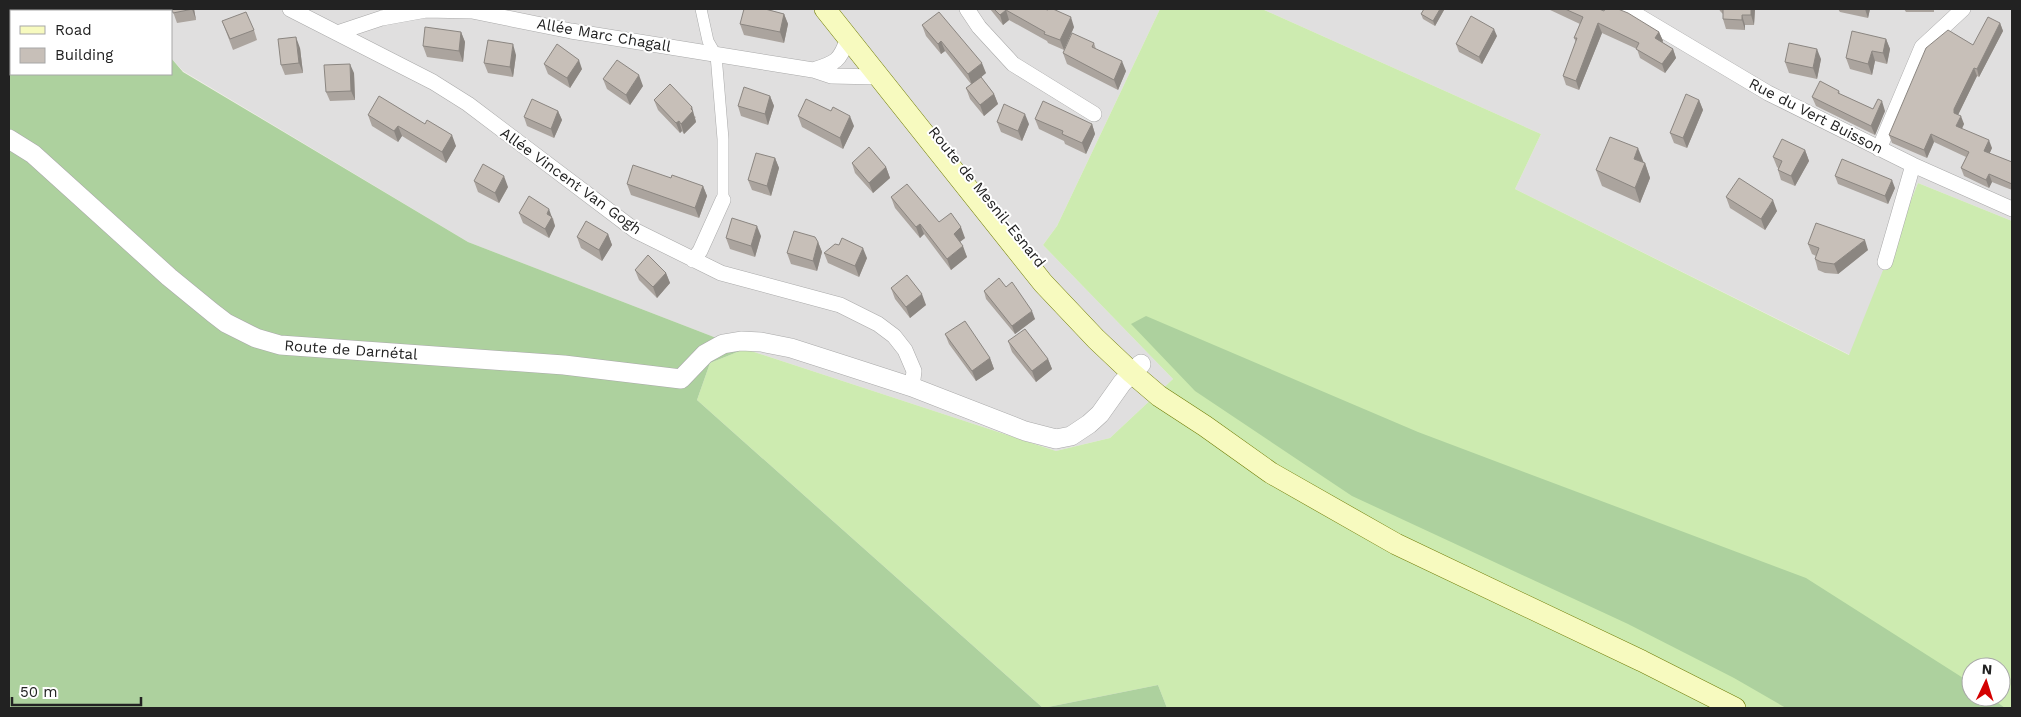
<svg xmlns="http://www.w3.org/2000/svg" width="2021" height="717" font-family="'Work Sans',sans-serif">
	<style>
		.residential { fill: #e0dfdf }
		.grass { fill: #cdebb0; fill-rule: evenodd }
		.forest { fill: #add19e }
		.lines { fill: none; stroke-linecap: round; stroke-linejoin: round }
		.pedestrian-casing { stroke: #a9a9a9; stroke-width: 12 }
		.minor-casing { stroke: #a9a9a9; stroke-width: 16 }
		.tertiary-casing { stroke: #a9a9a9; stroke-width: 20 }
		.secondary-casing { stroke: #707d05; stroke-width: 22 }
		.pedestrian { stroke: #fff; stroke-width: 11 }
		.minor { stroke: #fff; stroke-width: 15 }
		.tertiary { stroke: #fff; stroke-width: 19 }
		.secondary { stroke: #f7fabf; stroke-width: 21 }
		.wall { fill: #aba49e }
		.shaded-wall { fill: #8b8681 }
		.building { fill: #c7bfb8; stroke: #8b8681 }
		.labels { text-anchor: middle; stroke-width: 4; stroke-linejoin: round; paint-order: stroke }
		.street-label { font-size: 15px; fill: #222; stroke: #fff }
	</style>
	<rect width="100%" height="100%" fill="#f2efe9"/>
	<path class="residential" d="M130 9H1160L1057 226 1043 245 1173 379 1110 438 1056 451 745 349 468 242 183 71 171 58V11H132Z
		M1262 9H2012V221L1918 183 1850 355 1515 189 1541 134Z"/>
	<path class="grass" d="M1160 9H1262L1541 134 1515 189 1849 355 1918 183 2012 221V708H1167L1158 685 1043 708 697 400 710 363 745 349 1056 451 1110 438 1173 379 1043 245 1057 226ZM1971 667H2001V697H1971Z"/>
	<path class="forest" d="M9 9H130L132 11H11V74H171V58L183 72 468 242 745 349 710 363 697 400 1043 708 1158 685 1167 708H9Z
		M1146 316 1418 432 1806 578 1971 683V697H1990L2005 708H1786L1734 678 1628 624 1352 496 1195 391 1131 324Z"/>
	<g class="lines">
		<g class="pedestrian-casing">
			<path id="pedestrian" d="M701 9 708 41 716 55 723 139V200"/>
		</g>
		<g class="minor-casing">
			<path id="minor" d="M290 9 433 82 468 104 636 231 721 273 840 305 878 324 894 336 905 350 914 371 912 387
				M967 9 979 27 1013 64 1094 114
				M1627 9 1768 93 1913 165 2012 209
				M337 33 382 18 426 10 472 11 571 31 813 70 831 76 878 77
				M813 70C836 63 840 61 848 38
				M1879 149 1922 47 1963 9
				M693 260 700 251 723 200
				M1885 262 1913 165"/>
		</g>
		<g class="tertiary-casing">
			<path id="tertiary" d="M9 139 33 154 169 277 213 313 226 323 256 338 280 345 564 365 681 379 705 354 723 344 741 341 761 342 791 348 844 365 912 387 1025 431 1056 439 1071 436 1089 424 1100 414 1122 383 1141 364"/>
		</g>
		<g class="secondary-casing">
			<path id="secondary" d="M825 9 1043 283 1096 339 1132 373 1159 396 1205 426 1271 473 1396 544 1642 661 1735 708"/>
		</g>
		<use href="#pedestrian" class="pedestrian"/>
		<use href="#minor" class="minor"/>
		<use href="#tertiary" class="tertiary"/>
		<use href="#secondary" class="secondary"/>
	</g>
	<path class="wall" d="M172 9H194L196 20 177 23Z
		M766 9 784 14 788 24 784 43 744 35 740 24Z
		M990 9H1021L1074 27 1064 50 1048 43 1047 41 1009 20 1003 25Z
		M1424 9H1444V10L1435 26 1423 19 1421 14Z
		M1548 9H1599L1659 32 1663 41 1662 42 1673 49 1676 58 1665 73 1640 58 1637 49 1602 33 1579 90 1566 85 1563 76 1576 42 1574 38 1580 24Z
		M1719 9H1755L1754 25H1745V30L1726 29 1723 19V14L1720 11Z
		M1838 9H1870L1868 18 1840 12Z
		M1904 9H1934V12H1906Z
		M222 21 254 30 257 40 233 50Z
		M2000 23 2003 31 1979 77 1977 76 1958 115 1964 124 1962 129 1992 148 1989 154 2012 162V190L1992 182 1989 188 1964 176 1961 168 1966 157 1934 142 1927 158 1892 143 1889 135 1973 45Z
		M922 25 986 73 981 77 994 94 998 104 984 116 970 99 966 88 971 84 945 51 941 54 926 36Z
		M461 32 465 42 463 62 427 57 423 46Z
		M1497 36 1482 64 1459 52 1456 44Z
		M1886 39 1890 49 1887 64 1875 61 1872 75 1850 69 1846 58Z
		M1094 43 1096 49 1126 71 1118 90 1067 64 1063 53Z
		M300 48 303 73 285 75 281 65Z
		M516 55 513 77 488 73 484 63Z
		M1821 59 1817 79 1789 73 1785 62Z
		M544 64 582 69 570 88 548 74Z
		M354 73 355 100 330 101 326 92Z
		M603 79 643 86 630 105 607 89Z
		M1839 91 1840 94 1873 109 1885 111 1875 135 1816 106 1812 97Z
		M770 96 774 106 768 125 741 116 738 106Z
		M654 100 696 117 695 118 696 122 684 134 682 131 680 133 658 110Z
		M1699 100 1703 110 1687 148 1674 143 1670 133Z
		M558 111 562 120 554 138 527 126 524 117Z
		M368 115 425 124 456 146 446 163 402 136 398 142 372 126Z
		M798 116 854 126 843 149 802 127Z
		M1035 119 1092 124 1095 134 1086 154 1065 144 1064 141 1039 129Z
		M997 122 1029 124 1022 141 1001 132Z
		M1805 150 1809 161 1795 186 1781 180 1778 170V168L1777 167 1773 157Z
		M775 158 779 168 771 196 752 190 748 180Z
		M852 163 886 167 890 178 873 193 855 173Z
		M1645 163 1650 178 1640 203 1602 186 1596 170Z
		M1835 176 1895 188 1888 204 1838 184Z
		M474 181 508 187 499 203 478 192Z
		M627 184 703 186 707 196 699 218 631 195Z
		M891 197 939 222 965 238 960 242 967 257 951 270 924 234 920 238 895 208Z
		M1726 197 1777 211 1765 230 1730 208Z
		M519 213 553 218 555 226 549 238 523 223Z
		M608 234 612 245 602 261 581 248 577 237Z
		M761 236 755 257 730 249 726 238Z
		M818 242 822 252 817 271 791 264 787 253Z
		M1808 244 1868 250 1838 274 1825 273 1818 270 1815 259 1816 256 1812 254Z
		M824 253 867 258 859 277 828 263Z
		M635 270 666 273 670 283 657 298 639 280Z
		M1006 287 1035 319 1015 334 986 299 984 291Z
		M891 288 926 305 910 318 895 299Z
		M945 334 990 358 994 369 976 381 949 344Z
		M1008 341 1048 359 1052 369 1036 382 1012 352Z"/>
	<path class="shaded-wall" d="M192 9H194L196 20Z
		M1440 9H1444V10L1435 26 1433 21Z
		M1751 9H1755L1754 25 1751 15Z
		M1865 9H1870L1868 18Z
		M1006 10 1009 20 1003 25 1000 15Z
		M784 14 788 24 784 43 780 32Z
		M1742 15 1745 25V30L1742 20Z
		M1071 17 1074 27 1064 50 1060 40Z
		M1598 23 1602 33 1579 90 1576 81Z
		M2000 23 2003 31 1979 77 1977 69Z
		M1494 29 1497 36 1482 64 1479 57Z
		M461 32 465 42 463 62 459 51Z
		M1659 32 1663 41 1659 47 1655 38Z
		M296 37 300 48 303 73 299 63Z
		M1886 39 1890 49 1887 64 1883 53Z
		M941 41 945 51 941 54 938 44Z
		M513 44 516 55 513 77 510 67Z
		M1673 49 1676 58 1665 73 1662 64Z
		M1817 49 1821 59 1817 79 1813 68Z
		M1872 51 1875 61 1872 75 1868 64Z
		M579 60 582 69 570 88 567 78Z
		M1122 61 1126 71 1118 90 1114 80Z
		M982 63 986 73 972 85 968 74Z
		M350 64 354 73 355 100 351 91Z
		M1974 68 1977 76 1957 117 1954 113V109Z
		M639 75 643 86 630 105 626 95Z
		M994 94 998 104 984 116 980 105Z
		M770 96 774 106 768 125 765 114Z
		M1699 100 1703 110 1687 148 1683 138Z
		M1882 101 1885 111 1875 135 1871 126Z
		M692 107 696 122 684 134 681 124Z
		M558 111 562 120 554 138 551 129Z
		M1025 114 1029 124 1022 141 1018 131Z
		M850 116 854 126 843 149 840 138Z
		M1961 116 1964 124 1959 134 1956 126Z
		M679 121 682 131 680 133 676 123Z
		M1092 124 1095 134 1086 154 1082 143Z
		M398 126 402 136 398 142 394 131Z
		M1931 134 1934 142 1927 158 1924 150Z
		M452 135 456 146 446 163 442 152Z
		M1989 140 1992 148 1987 159 1984 151Z
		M1638 148 1644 163 1634 159Z
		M1805 150 1809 161 1795 186 1791 176Z
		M775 158 779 168 771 196 767 186Z
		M1645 163 1650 178 1640 203 1635 188Z
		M886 167 890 178 873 193 869 183Z
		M1989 174 1992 182 1989 188 1986 180Z
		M504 176 508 187 499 203 495 193Z
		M1892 180 1895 188 1888 204 1885 196Z
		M703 186 707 196 699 218 695 208Z
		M1773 200 1777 211 1765 230 1761 219Z
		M549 209 555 226 549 238 545 229 547 214Z
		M920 224 924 234 920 238 916 227Z
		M757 226 761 236 755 257 751 246Z
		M961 227 965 238 957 244 954 234Z
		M608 234 612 245 602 261 599 250Z
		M1865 240 1868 250 1838 274 1834 264Z
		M818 242 822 252 817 271 813 261Z
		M963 246 967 257 951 270 947 259Z
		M863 248 867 258 859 277 855 266Z
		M666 273 670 283 657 298 653 287Z
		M922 294 926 305 910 318 906 307Z
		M1032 311 1035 319 1015 334 1012 326Z
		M990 358 994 369 976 381 972 371Z
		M1048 359 1052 369 1036 382 1032 371Z"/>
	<path class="building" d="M172 9H193L173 13Z
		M744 9H765L784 14 780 32 740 24Z
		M994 9H1044L1048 10V9H1053L1071 17 1060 40 1044 34 1045 32 1006 10 1000 15Z
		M1424 9H1440L1433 21 1421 14Z
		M1565 9H1599L1604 11 1605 9H1618L1628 13 1659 32 1655 38 1673 49 1662 64 1636 49 1639 43 1598 23 1576 81 1563 76 1577 38H1574L1583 17Z
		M1723 9H1751V15H1742V20L1723 19Z
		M246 12 254 30 230 39 222 21Z
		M939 12 982 63 968 74 941 41 938 44 922 25Z
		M1471 16 1494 29 1479 57 1456 44Z
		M1988 17 2000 23 1977 69 1974 68 1954 109V113L1961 116 1956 126 1989 140 1984 151 2012 162V184L1989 174 1986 180 1961 168 1969 152 1931 134 1924 150 1889 135 1926 48 1948 30 1973 45Z
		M425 27 461 32 459 51 423 46Z
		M1852 31 1886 39 1883 53 1872 51 1868 64 1846 58Z
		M1072 33 1094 43 1092 47 1122 61 1114 80 1063 53Z
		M296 37 299 63 281 65 278 39Z
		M488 40 513 44 510 67 484 63Z
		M1789 43 1817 49 1813 68 1785 62Z
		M557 44 579 60 567 78 544 64Z
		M617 60 639 75 626 95 603 79Z
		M350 64 351 91 326 92 324 65Z
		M981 77 994 94 980 105 966 88Z
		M1820 81 1839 91 1838 93 1873 109 1878 99 1882 101 1871 126 1812 97Z
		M670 84 692 107 691 109 693 111 681 124 679 121 676 123 654 100Z
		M744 87 770 96 765 114 738 106Z
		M1686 94 1699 100 1683 138 1670 133Z
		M379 96 425 124 427 120 452 135 442 152 398 126 394 131 368 115Z
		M532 99 558 111 551 129 524 117Z
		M806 99 831 111 833 107 850 116 840 138 798 116Z
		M1043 101 1092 124 1082 143 1062 134 1063 131 1035 119Z
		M1004 104 1025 114 1018 131 997 122Z
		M1610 137 1638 148 1634 159 1645 163 1635 188 1596 170Z
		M1782 139 1805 150 1791 176 1778 170 1782 161 1773 157Z
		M869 147 886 167 869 183 852 163Z
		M756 153 775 158 767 186 748 180Z
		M1842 159 1892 180 1885 196 1835 176Z
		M483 164 504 176 495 193 474 181Z
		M633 165 671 178 672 175 703 186 695 208 627 184Z
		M1739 178 1773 200 1761 219 1726 197Z
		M907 184 939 222 951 213 961 227 954 234 963 246 947 259 920 224 916 227 891 197Z
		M529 196 549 209 547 214 552 217 545 229 519 213Z
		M732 218 757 226 751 246 726 238Z
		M586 221 608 234 599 250 577 237Z
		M1816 223 1865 240 1834 264 1821 262 1815 259 1819 248 1808 244Z
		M794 231 815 237 818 242 813 261 787 253Z
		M842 238 863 248 855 266 824 253 835 244 839 245Z
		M648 255 666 273 653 287 635 270Z
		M907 275 922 294 906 307 891 288Z
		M999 278 1006 287 1012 282 1032 311 1012 326 984 291Z
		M965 321 990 358 972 371 945 334Z
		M1025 329 1048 359 1032 371 1008 341Z"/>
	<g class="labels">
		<g class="street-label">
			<text transform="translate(604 35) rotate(10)" y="5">Allée Marc Chagall</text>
			<text transform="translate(1816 116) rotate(27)" y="5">Rue du Vert Buisson</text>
			<text transform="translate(571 181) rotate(36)" y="5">Allée Vincent Van Gogh</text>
			<text transform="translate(987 197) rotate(51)" y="5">Route de Mesnil-Esnard</text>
			<text transform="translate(351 350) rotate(4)" y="5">Route de Darnétal</text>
		</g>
	</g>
	<rect width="2021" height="717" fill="none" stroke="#222222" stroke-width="20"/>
	<rect x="10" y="10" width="162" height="65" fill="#ffffff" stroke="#a7a7a7"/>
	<rect x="20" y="26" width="25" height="8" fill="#f7fabf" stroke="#a7a7a7"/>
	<text x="55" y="35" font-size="15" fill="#222222">Road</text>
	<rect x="20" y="48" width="25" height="15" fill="#c7bfb8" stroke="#a7a7a7"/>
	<text x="55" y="60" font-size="15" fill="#222222">Building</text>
	<g transform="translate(1986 682) rotate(4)"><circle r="24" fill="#ffffff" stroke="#a7a7a7"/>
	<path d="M0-4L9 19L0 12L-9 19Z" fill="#d40000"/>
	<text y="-8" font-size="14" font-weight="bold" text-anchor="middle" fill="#222222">N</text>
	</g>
	<path d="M12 697v8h129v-8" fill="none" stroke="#222222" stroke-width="2.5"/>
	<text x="20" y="697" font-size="15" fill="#222222" stroke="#ffffff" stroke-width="4" paint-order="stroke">50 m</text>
</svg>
